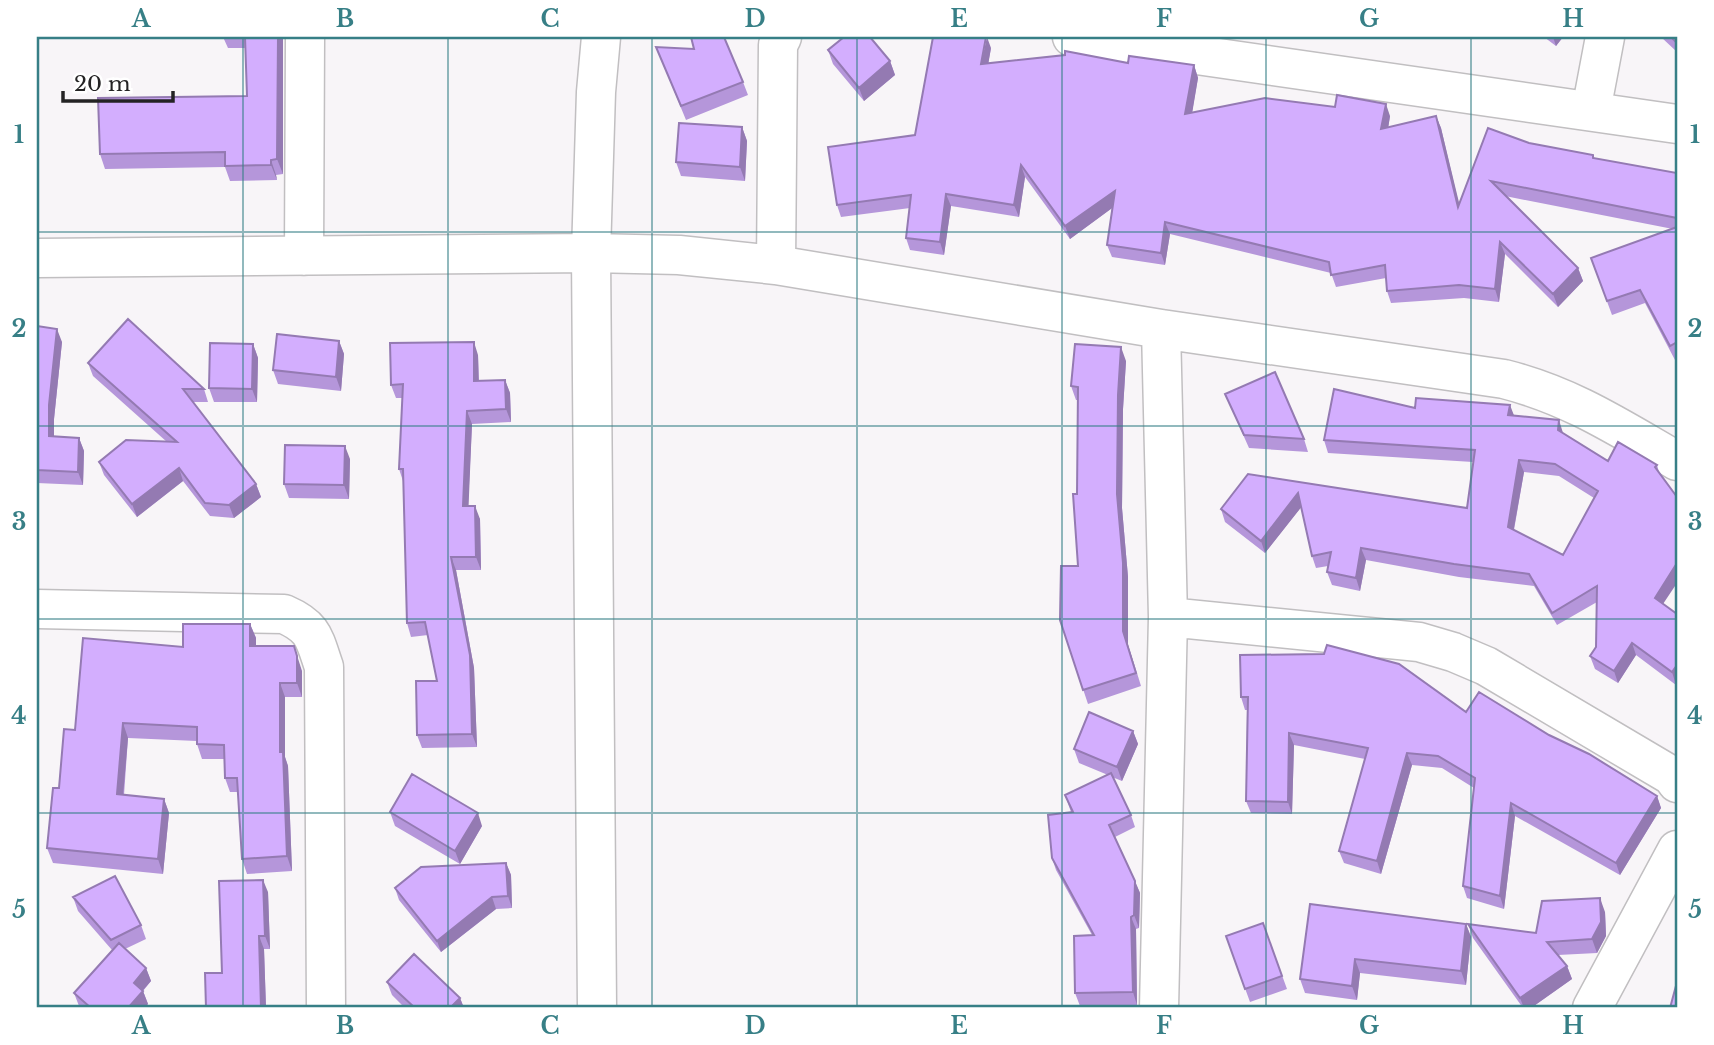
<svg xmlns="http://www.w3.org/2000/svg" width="1714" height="1045" font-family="'Libre Baskerville',serif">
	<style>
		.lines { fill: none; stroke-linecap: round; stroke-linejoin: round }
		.minor-casing { stroke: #c1bfc1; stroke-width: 41 }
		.minor { stroke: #fff; stroke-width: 38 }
		.wall { fill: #b596da; fill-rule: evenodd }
		.shaded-wall { fill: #947ab2 }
		.building { fill: #d3aefe; stroke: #947ab2; stroke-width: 2; fill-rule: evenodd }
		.grid { fill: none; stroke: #377f86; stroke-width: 2; stroke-opacity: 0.55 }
		.neatline { fill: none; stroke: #377f86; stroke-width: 2.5 }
		.grid-label { font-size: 23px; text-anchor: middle; font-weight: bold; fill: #377f86 }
	</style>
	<rect width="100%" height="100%" fill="#f8f5f8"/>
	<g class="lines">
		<g class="minor-casing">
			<path id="minor" d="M1072 37 1677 124
				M1591 111 1605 37
				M304 256 305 37
				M37 258 591 253 679 255 776 265 1161 329 1504 379C1571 396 1618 427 1677 461
				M776 265 778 45 782 37
				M37 609 284 614C314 627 314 638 324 667L326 1008
				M1168 617 1419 642 1453 652 1486 666 1672 776 1677 783
				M597 1008 591 253 596 92 601 37
				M1159 1008 1168 617 1161 329
				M1592 1008 1677 850"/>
		</g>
		<use href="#minor" class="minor"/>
	</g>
	<path class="wall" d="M223 37H283V174L276 175 277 180 230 181 225 167 105 169 100 154 247 96 246 48H228Z
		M1544 37H1563L1556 46Z
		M1661 37H1677V52Z
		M656 47 743 82 748 95 686 120Z
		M991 48 988 64 1128 63 1194 65 1198 78 1192 112 1390 116 1388 128 1436 116 1441 128 1459 205 1529 143 1593 155 1595 159 1677 173V359L1675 360 1645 303 1612 315 1591 258 1673 229 1505 196 1578 268 1583 281 1558 307 1505 254 1499 302 1464 298 1391 303 1387 291 1386 278 1336 287 1331 273 1170 234 1165 265 1112 257 1107 245 1112 208 1070 239 1025 177 1019 217 951 206 944 255 910 250 906 238 910 208 841 217 837 205 915 135Z
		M828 50 890 61 895 75 864 101 833 64Z
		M742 127 747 141 745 181 681 176 676 162Z
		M37 326 62 342 54 419V437L79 438 84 451 83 485 37 483Z
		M339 341 344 354 341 391 278 384 273 370Z
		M253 344 258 358 257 402H214L209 388Z
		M478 355 479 381 505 380 510 393 511 422 472 424 468 506 480 519 481 570H456L474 668 477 747 422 748 417 735 437 681 428 635 411 637 407 623 403 481 399 469 403 398H396L391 385Z
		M1126 361 1123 409 1122 508 1128 577V645L1141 686 1088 704 1060 620 1078 566V400H1076L1071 386Z
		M88 363 204 389 208 402H193L256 484 261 497 234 518 210 516 183 481 137 517 104 475 99 462 167 442 93 376Z
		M1225 394 1304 439 1308 452 1249 448Z
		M1415 408 1514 415 1563 433 1608 461 1657 465 1659 472 1663 604 1677 614 1676 685 1636 655 1618 683 1595 669 1590 656 1596 647 1597 602 1557 625 1534 586 1459 577 1366 560 1360 591 1332 585 1327 572 1328 566 1316 568 1312 556 1301 507 1265 553 1225 522 1221 509 1248 474 1467 508 1473 462 1328 453 1324 440ZM1524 472 1559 476 1594 498 1563 555 1514 530Z
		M350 459 349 499 289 498 284 484Z
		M250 624 256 638V646L302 671V697H285V757L288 766 292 871 247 874 242 859 238 792H230L225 778V759H202L197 744V741L128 738 124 795 164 799 169 813 163 874 53 863 47 848 59 788 75 730 183 647Z
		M1241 697 1466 712 1549 735 1657 796 1661 808 1620 875 1515 816 1504 909 1467 898 1463 886 1474 788 1442 768 1412 765 1381 874 1344 863 1339 851 1365 759 1294 745 1292 814 1251 813 1246 801 1247 710H1245Z
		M1133 731 1138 744 1122 781 1112 777 1131 815 1135 827 1115 837 1140 893 1139 928 1136 929 1137 1005 1080 1006 1075 993 1092 935 1056 870 1052 858 1071 812 1065 795 1108 775 1079 763 1074 749Z
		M390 812 482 826 460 864 395 826Z
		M506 863 511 875 512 908 496 909 441 952 399 900 395 888Z
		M268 892 270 949H264L266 1008H206Z
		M73 897 141 925 146 939 125 949 146 968 151 981 143 991 148 1004 144 1008H81L79 1006 74 993 112 950 78 911Z
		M1310 904 1466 924 1471 937 1466 985 1360 973 1357 1000 1305 993 1300 979Z
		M1605 912 1606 936 1597 953 1558 955 1567 966 1572 979 1531 1008H1523L1473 938 1468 924 1536 933Z
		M1263 923 1287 989 1250 1002 1226 936Z
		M387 982 460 998 464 1008H405L392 995Z"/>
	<path class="shaded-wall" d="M278 37H283V174L277 159Z
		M987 37 991 48 986 77 981 64Z
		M1553 37H1563L1556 46Z
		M890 61 895 75 864 101 859 88Z
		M1194 65 1198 78 1190 126 1185 114Z
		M1386 104 1390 116 1386 142 1381 129Z
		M1436 116 1441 128 1463 219 1458 207Z
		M742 127 747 141 745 181 740 167Z
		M271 160 276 175 277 180 271 165Z
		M1021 165 1025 177 1019 217 1014 205Z
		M1115 191 1119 203 1070 239 1065 226Z
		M946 194 951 206 944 255 940 242Z
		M1165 222 1170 234 1165 265 1161 253Z
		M1500 242 1505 254 1499 302 1495 289Z
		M1578 268 1583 281 1558 307 1553 294Z
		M57 329 62 342 54 419V450L49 436V405Z
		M339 341 344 354 341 391 336 377Z
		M474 342 478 355 479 394 474 381Z
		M253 344 258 358 257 402 252 389Z
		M1121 347 1126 361 1123 409 1122 508 1128 577V645L1141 686 1123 631 1117 494 1118 395Z
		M505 380 510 393 511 422 506 409Z
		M1510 405 1515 418 1508 415Z
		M467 411 472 424 468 519 463 506Z
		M1559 420 1563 433 1558 430Z
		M79 438 84 451 83 485 78 472Z
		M345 446 350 459 349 499 344 485Z
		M1519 460 1524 472 1512 539 1508 527Z
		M179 468 183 481 137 517 132 504Z
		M256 484 261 497 234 518 229 505Z
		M1298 493 1303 505 1265 553 1261 541Z
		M475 506 480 519 481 570 476 557Z
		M1361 548 1366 560 1360 591 1356 578Z
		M451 557 456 570 474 668 477 747 472 734Z
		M1677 563V583L1659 610 1655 598Z
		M250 624 256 638V661L250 646Z
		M1632 643 1636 655 1618 683 1614 671Z
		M294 646 302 671V697L297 683Z
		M1677 665V684L1676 685 1672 672Z
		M280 683 285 697V757L288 766 292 871 287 856 280 752Z
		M123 723 128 738 122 808 117 794Z
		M1133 731 1138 744 1122 781 1117 767Z
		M1289 733 1294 745 1292 814 1288 802Z
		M1407 753 1412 765 1381 874 1377 861Z
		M1657 796 1661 808 1620 875 1616 863Z
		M164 799 169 813 163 874 158 859Z
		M1511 803 1515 816 1504 909 1500 896Z
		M478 813 482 826 460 864 455 851Z
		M506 863 511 875 512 908 508 896Z
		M263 880 268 892 270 949 265 936Z
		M1135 881 1140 893 1139 928 1134 915Z
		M492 897 496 909 441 952 437 941Z
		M1600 898 1605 912 1606 936 1597 953 1592 939Z
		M1131 917 1136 929 1137 1005 1133 992Z
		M1466 924 1471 937 1466 985 1461 971Z
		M259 936 264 949 266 1008H261Z
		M1355 959 1360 973 1357 1000 1352 986Z
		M1567 966 1572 979 1531 1008H1524L1520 998Z
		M146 968 151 981 138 996 134 983Z
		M143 991 148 1004 144 1008H128Z
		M460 998 464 1008H450Z"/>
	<path class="building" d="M245 37H278L277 159 271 160V165L225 166V152L100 154 98 98 247 96Z
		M691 37H724L743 82 681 106 656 47 694 49Z
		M844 37H870L890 61 859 88 828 50Z
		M933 37H986L981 64 1065 55V51L1128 63 1129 56 1194 65 1185 114 1265 98 1335 107 1337 95 1386 104 1381 129 1436 116 1458 207 1488 128 1529 143 1593 155V158L1677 173V218L1491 181 1578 268 1553 294 1500 242 1495 289 1459 285 1387 291 1385 265 1331 275 1329 262 1165 222 1161 253 1107 245 1115 191 1065 226 1021 165 1014 205 946 194 940 242 906 238 911 195 837 205 828 147 915 135Z
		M1671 37H1677V43Z
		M679 123 742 127 740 167 676 162Z
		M1677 227V342L1670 346 1640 290 1607 301 1591 258Z
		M128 319 204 389H183L256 484 229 505 205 503 179 468 132 504 99 462 126 440 177 442 88 363Z
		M37 326 57 329 49 405V436L79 438 78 472 37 470Z
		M277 334 339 341 336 377 273 370Z
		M474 342V381L505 380 506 409 467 411 463 506H475L476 557H451L470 655 472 734 417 735 416 681H437L425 622 407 623 403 469H399L403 384 391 385 390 343Z
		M210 343 253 344 252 389 209 388Z
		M1075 344 1121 347 1118 395 1117 494 1123 563V631L1136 673 1083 690 1060 620 1061 566H1078L1073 494H1077L1078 387 1071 386Z
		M1275 372 1304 439 1244 435 1225 394Z
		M1334 389 1415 408 1416 398 1510 405 1508 415 1559 420 1558 430 1608 461 1618 442 1657 465 1655 467 1677 497V563L1655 598 1677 614V665L1672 672 1632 643 1614 671 1590 656 1596 647 1597 586 1552 613 1529 574 1454 564 1361 548 1356 578 1327 572 1331 552 1312 556 1298 493 1261 541 1221 509 1248 474 1467 508 1475 450 1324 440ZM1519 460 1555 464 1598 491 1563 555 1508 527Z
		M285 445 345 446 344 485 284 484Z
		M183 624H250V646H294L297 656V683H280V752H283L287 856 242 859 237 778H225L224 745 197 744V727L123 723 117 794 164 799 158 859 47 848 53 788H59L64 729 75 730 83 638 183 647Z
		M1327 645 1399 664 1466 712 1479 692 1549 735 1589 754 1657 796 1616 863 1511 803 1500 896 1463 886 1475 778 1438 756 1407 753 1377 861 1339 851 1368 748 1289 733 1288 802 1246 801 1248 697H1241L1240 655 1324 654Z
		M1089 712 1133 731 1117 767 1074 749Z
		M1111 773 1131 815 1109 825 1135 881 1134 915 1131 917 1133 992 1075 993 1074 936 1094 935 1052 858 1048 815 1073 812 1065 795Z
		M412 774 478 813 455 851 390 812Z
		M506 863 508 896 492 897 437 941 395 888 421 867Z
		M115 876 141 925 111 940 73 897Z
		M263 880 265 936H259L261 1008H206L205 973H222L219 881Z
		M1600 898 1601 922 1592 939 1547 942 1567 966 1520 998 1468 924 1536 933 1542 901Z
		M1310 904 1466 924 1461 971 1355 959 1352 986 1300 979Z
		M1263 923 1282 976 1245 989 1226 936Z
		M119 943 146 968 134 983 143 991 128 1008H91L74 993Z
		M414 954 460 998 450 1008H415L387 982Z
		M1677 982V1008H1670Z"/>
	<path class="grid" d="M243 37V1008M448 37V1008M652 37V1008M857 37V1008M1062 37V1008M1266 37V1008M1471 37V1008M37 232H1677M37 426H1677M37 619H1677M37 813H1677"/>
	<rect width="1714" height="1045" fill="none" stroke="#ffffff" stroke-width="77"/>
	<path d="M63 91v10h110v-10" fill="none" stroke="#242324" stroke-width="3.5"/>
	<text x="74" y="91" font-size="21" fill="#242324" stroke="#ffffff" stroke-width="5" paint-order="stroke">20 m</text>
	<rect x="38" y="38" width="1638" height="968" class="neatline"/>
	<g class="grid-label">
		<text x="141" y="27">A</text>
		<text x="345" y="27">B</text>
		<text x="550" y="27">C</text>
		<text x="755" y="27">D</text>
		<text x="959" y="27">E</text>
		<text x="1164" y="27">F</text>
		<text x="1369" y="27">G</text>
		<text x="1573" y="27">H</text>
		<text x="19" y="143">1</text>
		<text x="1695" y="143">1</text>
		<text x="19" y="337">2</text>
		<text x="1695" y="337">2</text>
		<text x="19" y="530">3</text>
		<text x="1695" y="530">3</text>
		<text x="19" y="724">4</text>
		<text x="1695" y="724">4</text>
		<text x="19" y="918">5</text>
		<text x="1695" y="918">5</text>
		<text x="141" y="1034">A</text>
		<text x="345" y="1034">B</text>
		<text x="550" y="1034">C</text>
		<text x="755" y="1034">D</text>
		<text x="959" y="1034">E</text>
		<text x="1164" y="1034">F</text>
		<text x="1369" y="1034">G</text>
		<text x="1573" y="1034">H</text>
	</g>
</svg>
